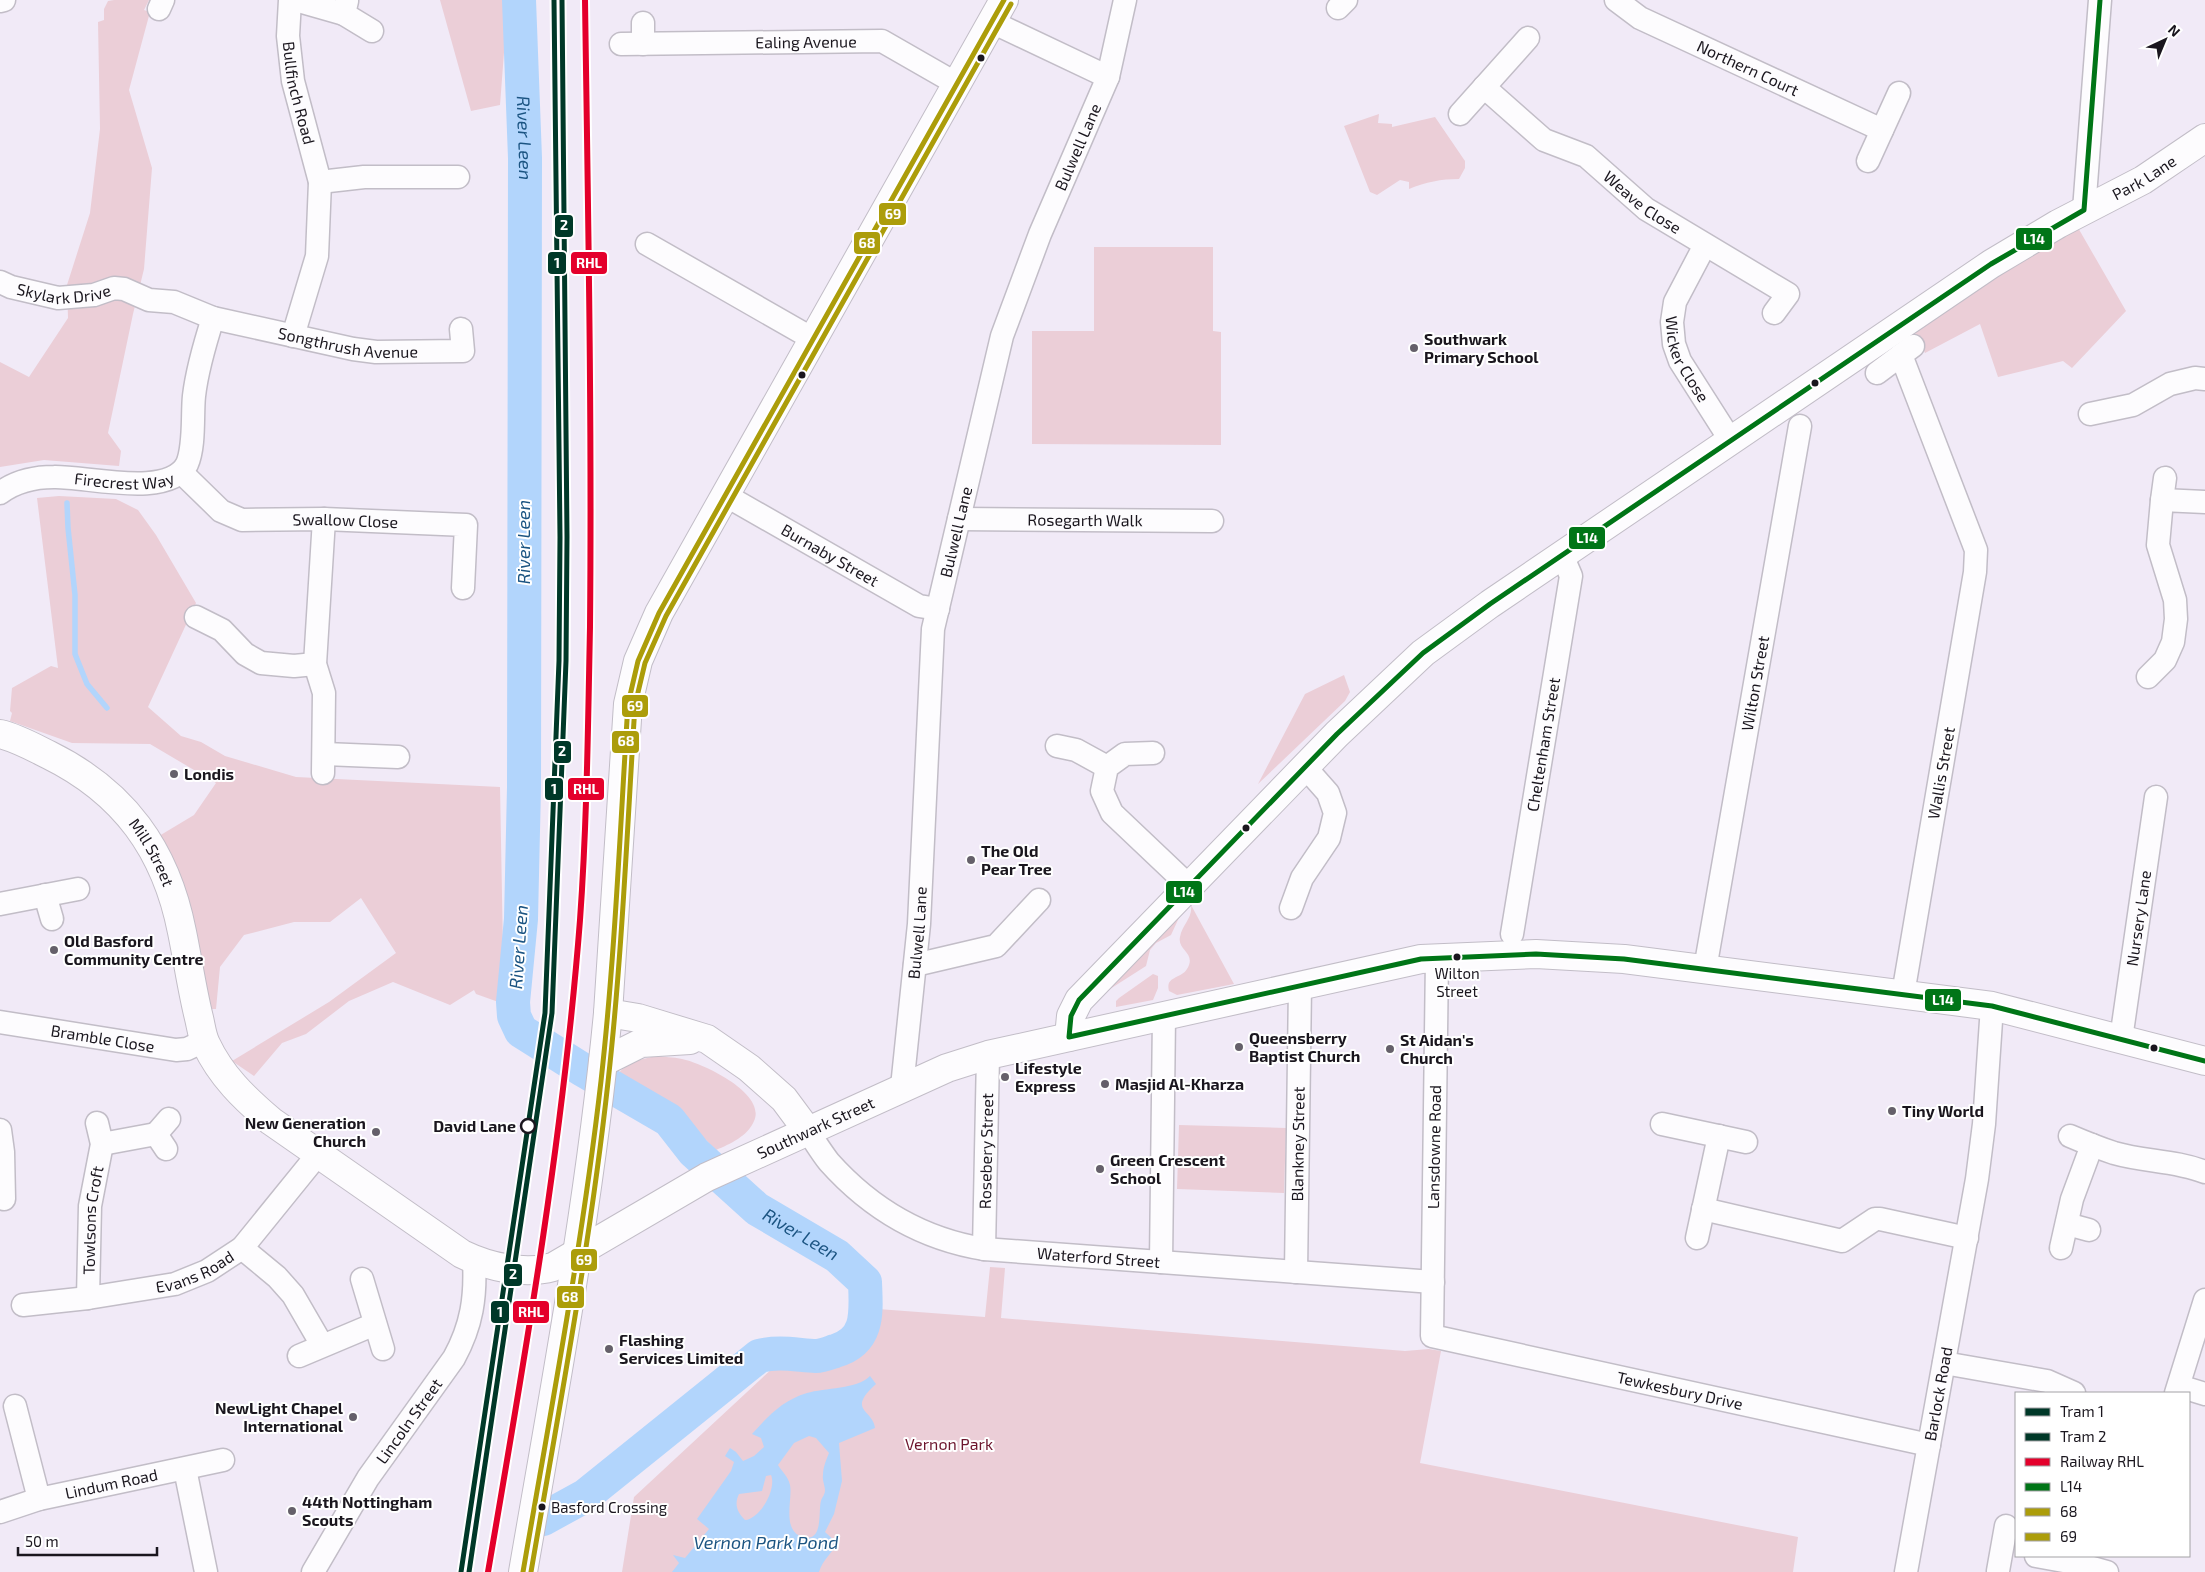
<svg xmlns="http://www.w3.org/2000/svg" width="2205" height="1572" font-family="'Exo 2',sans-serif">
	<style>
		.green { fill: #ebced7 }
		.water { fill: #b2d5fc; fill-rule: evenodd }
		.lines { fill: none; stroke-linecap: round; stroke-linejoin: round }
		.stream { stroke: #b2d5fc; stroke-width: 5.5 }
		.river { stroke: #b2d5fc; stroke-width: 34 }
		.minor-casing { stroke: #c2bdc7; stroke-width: 25 }
		.tertiary-casing { stroke: #c2bdc7; stroke-width: 30 }
		.secondary-casing { stroke: #c2bdc7; stroke-width: 30 }
		.minor { stroke: #fdfcfe; stroke-width: 22 }
		.tertiary { stroke: #fdfcfe; stroke-width: 28 }
		.secondary { stroke: #fdfcfe; stroke-width: 28 }
		.bus-1-casing { stroke: #fff; stroke-width: 9 }
		.bus-2-casing { stroke: #fff; stroke-width: 9 }
		.bus-3-casing { stroke: #fff; stroke-width: 9 }
		.bus-1 { stroke: #007517; stroke-width: 5 }
		.bus-2 { stroke: #ac9d0a; stroke-width: 5 }
		.bus-3 { stroke: #ac9d0a; stroke-width: 5 }
		.rail-1-casing { stroke: #fff; stroke-width: 10 }
		.rail-1 { stroke: #e4002b; stroke-width: 6 }
		.tram-1-casing { stroke: #fff; stroke-width: 9 }
		.tram-2-casing { stroke: #fff; stroke-width: 9 }
		.tram-1 { stroke: #003828; stroke-width: 5 }
		.tram-2 { stroke: #003828; stroke-width: 5 }
		.bus-dot { fill: #1a161e; stroke: #fff; stroke-width: 2 }
		.poi-dot { fill: #65606a; stroke: #fff; stroke-width: 2 }
		.stop-dot { fill: #fff; stroke: #1a161e; stroke-width: 2.5 }
		.labels { text-anchor: middle; stroke-width: 4; stroke-linejoin: round; paint-order: stroke }
		.bus-label { font-size: 15px; fill: #1a161e; stroke: #fff }
		.street-label { font-size: 16px; fill: #1a161e; stroke: #fff }
		.poi-label { font-size: 16px; font-weight: bold; fill: #1a161e; stroke: #fff; text-anchor: start }
		.stop-label { font-size: 16px; font-weight: bold; fill: #1a161e; stroke: #fff; text-anchor: end }
		.park-label { font-size: 16px; fill: #6c152d; stroke: #fff }
		.water-label { font-size: 18px; font-style: italic; fill: #1b5482; stroke: #fff }
		.line-badge { stroke: #fff; stroke-width: 2 }
		.badge-label { font-size: 14px; text-anchor: middle; font-weight: bold; fill: #fff }
	</style>
	<rect width="100%" height="100%" fill="#f1eaf7"/>
	<path class="green" d="M114 0H149L144 10 150 12 129 90 152 168 144 269 133 314 108 433 121 451 119 466 44 460 0 467V362L29 377 68 318 67 285 90 213 100 129 98 22 104 20V9L108 1Z
		M440 0H508L500 105 471 111Z
		M1379 114 1378 123 1392 124V127L1435 117 1465 161V168L1459 179C1441 179 1426 182 1409 189V182L1400 180 1377 195 1370 192 1344 126Z
		M2077 226 2126 311 2072 368 2063 361 1998 377 1980 324 1925 353 1915 333 1998 270Z
		M1094 247H1213V331L1221 332V445L1032 444V331H1094Z
		M59 496 116 499 138 510 156 535 196 603 148 707 181 736 201 742 225 756 296 777 500 787 504 1004 476 994 474 990 450 1005 393 982 349 1001 306 1034 282 1043 254 1076 232 1061 329 1002 396 953 361 898 330 922H294L244 935 220 967 216 1009H208L159 836 194 815 216 783 150 744 72 743 10 721 12 713 10 711 12 688 51 666 58 668 37 498Z
		M1344 675 1350 692 1345 701 1258 784 1305 694Z
		M1191 905 1234 984 1177 995 1169 991C1165 976 1181 979 1187 969 1197 953 1177 950 1180 937 1182 925 1193 918 1191 905Z
		M1183 909 1171 935 1156 943 1150 950 1146 966 1110 989H1107Z
		M1153 974 1158 976V988L1153 1000 1116 1007V1001L1119 998Z
		M655 1056C664 1057 673 1057 682 1059 702 1063 767 1093 754 1121 748 1136 730 1144 716 1150L676 1111 617 1075C627 1062 640 1060 655 1056Z
		M1179 1125 1286 1128 1284 1193 1177 1189Z
		M990 1267 1005 1268 1001 1318 1405 1351 1429 1349 1441 1351 1420 1463 1798 1537 1793 1572H622L634 1497 775 1366C807 1365 859 1369 873 1332 875 1324 877 1316 878 1309L985 1317Z"/>
	<path class="water" d="M870 1376 876 1384C846 1411 873 1409 875 1428L839 1443 842 1481 834 1514 825 1532 837 1543C832 1554 823 1559 819 1572H672L679 1563 673 1555 685 1558 709 1529 697 1519 731 1471 734 1462 725 1456 730 1448 736 1452 743 1461 754 1456 764 1447 761 1438 752 1434C768 1416 783 1400 807 1393 824 1388 858 1389 870 1376ZM809 1436 816 1438 829 1453C826 1460 823 1468 823 1475 822 1480 825 1486 825 1490 825 1495 822 1497 821 1501 818 1510 824 1543 803 1537 781 1531 793 1499 790 1485 788 1476 782 1472 778 1465L794 1443ZM771 1475C777 1489 760 1519 745 1520 737 1512 734 1504 739 1494L762 1491 766 1476Z"/>
	<g class="lines">
		<path class="stream" d="M67 503 68 528 75 595V654L87 684 107 708"/>
		<path class="river" id="s1" d="M519 0 525 158 524 787 521 919 513 1002 514 1016 521 1031 583 1070 669 1120 694 1152 757 1209 837 1256 865 1282C866 1311 870 1341 835 1351 829 1353 822 1356 816 1356 796 1355 779 1351 759 1356L585 1496 543 1519"/>
		<g class="minor-casing">
			<g id="minor">
				<path id="s2" d="M290 0 288 36 293 81 320 182 317 256 293 336"/>
				<path d="M295 0 344 14"/>
				<path id="s3" d="M1616 0 1640 18 1882 130"/>
				<path d="M0 1 4 0"/>
				<path d="M347 1 344 14 372 31"/>
				<path d="M1338 8 1346 0"/>
				<path d="M159 9 163 0"/>
				<path d="M992 22 1108 77"/>
				<path d="M643 23V44"/>
				<path id="s4" d="M621 44 882 41 957 84"/>
				<path id="s5" d="M1484 87 1544 140 1586 156 1646 209 1788 294 1774 313"/>
				<path d="M1460 114 1528 38"/>
				<path d="M1868 161 1899 93"/>
				<path d="M320 182 364 177H458"/>
				<path d="M2084 210 2100 0"/>
				<path d="M647 244 813 339"/>
				<path id="s6" d="M1705 245 1675 302 1672 322 1674 344 1680 361 1731 441"/>
				<path id="s7" d="M0 282 11 287 58 298 94 295 114 288 124 289 149 300 174 302 213 318 353 349 376 352 463 351 461 329"/>
				<path d="M1901 355 1976 550 1975 572 1903 994"/>
				<path d="M1877 373 1913 346"/>
				<path d="M2090 414 2133 405 2170 384 2195 378 2205 379"/>
				<path id="s8" d="M181 472 221 511 242 520 324 519 466 525 463 588"/>
				<path id="s9" d="M0 493C16 481 34 477 54 477 86 476 169 499 187 464 195 446 192 415 194 396 197 370 205 343 213 318"/>
				<path id="s10" d="M725 495 919 606 938 609"/>
				<path d="M2162 500 2165 478"/>
				<path id="s11" d="M959 519 1212 521"/>
				<path d="M196 617 222 630 245 654 261 663 294 666 315 664"/>
				<path d="M2148 677 2165 660 2173 642 2176 619 2175 600 2158 545 2162 500 2205 502"/>
				<path d="M1057 746 1076 750 1107 767"/>
				<path d="M1153 753 1125 754 1107 767 1102 791 1112 813 1189 886"/>
				<path d="M325 754 398 757"/>
				<path d="M323 773 324 693 315 664 324 519"/>
				<path d="M45 895 52 919"/>
				<path d="M0 904 78 889"/>
				<path d="M1291 908 1302 878 1329 838 1335 813 1328 793 1305 767"/>
				<path id="s12" d="M1512 934 1571 576 1562 555"/>
				<path id="s13" d="M1437 958 1432 1336 1929 1445"/>
				<path d="M915 965 996 946 1039 900"/>
				<path id="s14" d="M1705 969 1800 426"/>
				<path id="s15" d="M0 1022 176 1050 187 1049 204 1041"/>
				<path id="s16" d="M2121 1039 2156 797"/>
				<path id="s17" d="M902 1087 919 924 933 629 1002 336 1040 234 1108 77 1125 0"/>
				<path d="M1662 1124 1746 1142"/>
				<path d="M0 1130 3 1152 4 1199"/>
				<path id="s18" d="M807 1130C814 1140 821 1152 829 1162 871 1209 922 1239 984 1249L1433 1282"/>
				<path d="M2070 1136C2084 1142 2099 1148 2114 1153 2145 1162 2174 1160 2205 1172"/>
				<path d="M102 1144 156 1134"/>
				<path d="M166 1149 156 1134 169 1119"/>
				<path d="M1703 1209 1842 1241 1875 1219H1880L1967 1238"/>
				<path d="M2067 1224 2089 1230"/>
				<path d="M1697 1238 1719 1136"/>
				<path d="M242 1248 277 1277 293 1295 322 1345"/>
				<path d="M2061 1248 2072 1199 2092 1145"/>
				<path id="s19" d="M984 1249 988 1055"/>
				<path d="M1161 1262 1164 1016"/>
				<path id="s20" d="M1296 1272 1300 986"/>
				<path d="M362 1279 383 1349"/>
				<path id="s21" d="M88 1298 90 1206 102 1144 97 1123"/>
				<path id="s22" d="M23 1305 88 1298 175 1284 207 1271 242 1248 319 1153"/>
				<path d="M299 1356 375 1324"/>
				<path d="M1944 1363 2047 1381 2074 1393"/>
				<path d="M2179 1386 2205 1394"/>
				<path d="M2176 1393 2205 1300"/>
				<path d="M15 1406 39 1499"/>
				<path d="M185 1469 206 1572"/>
				<path id="s23" d="M0 1512 39 1499 223 1460"/>
				<path d="M2036 1556 2075 1563 2107 1572"/>
				<path d="M1998 1571 2006 1526"/>
				<path id="s24" d="M313 1572 368 1478 454 1358C472 1325 476 1297 474 1260"/>
				<path id="s25" d="M1906 1572 1977 1179 1984 1124 1992 1006"/>
			</g>
		</g>
		<g class="tertiary-casing">
			<g id="tertiary">
				<path id="s26" d="M1069 1037 1071 1016 1079 1000 1337 734 1423 653 1490 604 1991 264 2058 224 2143 180 2205 138"/>
			</g>
		</g>
		<g class="secondary-casing">
			<g id="secondary">
				<path id="s27" d="M0 734C17 738 33 747 49 755 124 792 166 850 182 932 188 961 192 990 199 1018 201 1026 202 1036 206 1044 221 1076 244 1098 271 1121L462 1254C489 1267 524 1275 553 1267L707 1177 947 1068 988 1055 1421 959 1536 954 1624 959 1992 1006 2205 1061"/>
				<path d="M608 1013 638 1018 707 1039 749 1068 784 1099 807 1130"/>
				<path d="M603 1062 641 1043 690 1040"/>
				<path d="M523 1572C555 1386 590 1201 608 1013L628 704 638 661 659 613 1004 0"/>
			</g>
		</g>
		<use href="#minor" class="minor"/>
		<use href="#tertiary" class="tertiary"/>
		<use href="#secondary" class="secondary"/>
		<g class="bus-1-casing">
			<path id="bus-1" d="M2100 0 2084 210 1991 264 1490 604 1423 653 1337 734 1079 1000 1071 1016 1069 1037 1421 959 1536 954 1624 959 1992 1006 2205 1061"/>
		</g>
		<g class="bus-2-casing">
			<path id="bus-2" d="M523 1572C551 1409 582 1246 601 1081 615 956 620 830 628 704L638 661 659 613 1004 0"/>
		</g>
		<g class="bus-3-casing">
			<path id="bus-3" d="M531 1572C559 1409 590 1246 608 1082 622 957 627 831 635 705L645 663 666 616 1011 4"/>
		</g>
		<use href="#bus-1" class="bus-1"/>
		<use href="#bus-2" class="bus-2"/>
		<use href="#bus-3" class="bus-3"/>
		<g class="rail-1-casing">
			<path id="rail-1" d="M488 1572C525 1356 563 1139 580 920 587 823 588 724 590 627 592 418 588 209 585 0"/>
		</g>
		<use href="#rail-1" class="rail-1"/>
		<g class="tram-1-casing">
			<path id="tram-1" d="M461 1572 545 1013 559 661 560 537 554 0"/>
		</g>
		<g class="tram-2-casing">
			<path id="tram-2" d="M469 1572 552 1013 566 661 567 537 562 0"/>
		</g>
		<use href="#tram-1" class="tram-1"/>
		<use href="#tram-2" class="tram-2"/>
	</g>
	<g class="bus-dot">
		<circle cx="981" cy="58" r="4.5"/>
		<circle cx="802" cy="375" r="4.5"/>
		<circle cx="1815" cy="383" r="4.5"/>
		<circle cx="1246" cy="828" r="4.5"/>
		<circle cx="1457" cy="957" r="4.5"/>
		<circle cx="2154" cy="1048" r="4.5"/>
		<circle cx="542" cy="1507" r="4.5"/>
	</g>
	<g class="poi-dot">
		<circle cx="1414" cy="348" r="5"/>
		<circle cx="174" cy="774" r="5"/>
		<circle cx="971" cy="860" r="5"/>
		<circle cx="54" cy="950" r="5"/>
		<circle cx="1239" cy="1047" r="5"/>
		<circle cx="1390" cy="1049" r="5"/>
		<circle cx="1005" cy="1077" r="5"/>
		<circle cx="1105" cy="1084" r="5"/>
		<circle cx="1892" cy="1111" r="5"/>
		<circle cx="376" cy="1132" r="5"/>
		<circle cx="1100" cy="1169" r="5"/>
		<circle cx="609" cy="1349" r="5"/>
		<circle cx="353" cy="1417" r="5"/>
		<circle cx="292" cy="1511" r="5"/>
	</g>
	<circle class="stop-dot" cx="528" cy="1126" r="7"/>
	<g class="labels">
		<g class="bus-label">
			<text x="1457" y="979">Wilton<tspan x="1457" dy="18">Street</tspan></text>
			<text x="551" y="1513" text-anchor="start">Basford Crossing</text>
		</g>
		<g class="street-label">
			<text dy="6" stroke="none"><textPath href="#s4" startOffset="185">Ealing Avenue</textPath></text>
			<text dy="6" stroke="none"><textPath href="#s3" startOffset="149">Northern Court</textPath></text>
			<text dy="6" stroke="none"><textPath href="#s2" startOffset="94">Bullfinch Road</textPath></text>
			<text dy="6" stroke="none"><textPath href="#s17" startOffset="964">Bulwell Lane</textPath></text>
			<text dy="6" stroke="none"><textPath href="#s26" startOffset="1392">Park Lane</textPath></text>
			<text dy="6" stroke="none"><textPath href="#s5" startOffset="198">Weave Close</textPath></text>
			<text dy="6" stroke="none"><textPath href="#s7" startOffset="66">Skylark Drive</textPath></text>
			<text dy="6" stroke="none"><textPath href="#s7" startOffset="360">Songthrush Avenue</textPath></text>
			<text dy="6" stroke="none"><textPath href="#s6" startOffset="125">Wicker Close</textPath></text>
			<text dy="6" stroke="none"><textPath href="#s9" startOffset="128">Firecrest Way</textPath></text>
			<text dy="6" stroke="none"><textPath href="#s11" startOffset="126">Rosegarth Walk</textPath></text>
			<text dy="6" stroke="none"><textPath href="#s8" startOffset="182">Swallow Close</textPath></text>
			<text dy="6" stroke="none"><textPath href="#s17" startOffset="559">Bulwell Lane</textPath></text>
			<text dy="6" stroke="none"><textPath href="#s10" startOffset="121">Burnaby Street</textPath></text>
			<text dy="6" stroke="none"><textPath href="#s14" startOffset="290">Wilton Street</textPath></text>
			<text dy="6" stroke="none"><textPath href="#s12" startOffset="192">Cheltenham Street</textPath></text>
			<text transform="translate(1941 773) rotate(-80)" y="6">Wallis Street</text>
			<text dy="6" stroke="none"><textPath href="#s27" startOffset="198">Mill Street</textPath></text>
			<text dy="6" stroke="none"><textPath href="#s16" startOffset="122">Nursery Lane</textPath></text>
			<text dy="6" stroke="none"><textPath href="#s17" startOffset="155">Bulwell Lane</textPath></text>
			<text dy="6" stroke="none"><textPath href="#s15" startOffset="104">Bramble Close</textPath></text>
			<text dy="6" stroke="none"><textPath href="#s27" startOffset="1124">Southwark Street</textPath></text>
			<text dy="6" stroke="none"><textPath href="#s20" startOffset="128">Blankney Street</textPath></text>
			<text transform="translate(1434 1147) rotate(-89)" y="6">Lansdowne Road</text>
			<text dy="6" stroke="none"><textPath href="#s19" startOffset="98">Rosebery Street</textPath></text>
			<text dy="6" stroke="none"><textPath href="#s21" startOffset="78">Towlsons Croft</textPath></text>
			<text dy="6" stroke="none"><textPath href="#s18" startOffset="335">Waterford Street</textPath></text>
			<text dy="6" stroke="none"><textPath href="#s22" startOffset="176">Evans Road</textPath></text>
			<text dy="6" stroke="none"><textPath href="#s13" startOffset="632">Tewkesbury Drive</textPath></text>
			<text dy="6" stroke="none"><textPath href="#s25" startOffset="181">Barlock Road</textPath></text>
			<text dy="6" stroke="none"><textPath href="#s24" startOffset="179">Lincoln Street</textPath></text>
			<text dy="6" stroke="none"><textPath href="#s23" startOffset="115">Lindum Road</textPath></text>
		</g>
		<g class="poi-label">
			<text x="1424" y="345">Southwark<tspan x="1424" dy="18">Primary School</tspan></text>
			<text x="184" y="780">Londis</text>
			<text x="981" y="857">The Old<tspan x="981" dy="18">Pear Tree</tspan></text>
			<text x="64" y="947">Old Basford<tspan x="64" dy="18">Community Centre</tspan></text>
			<text x="1249" y="1044">Queensberry<tspan x="1249" dy="18">Baptist Church</tspan></text>
			<text x="1400" y="1046">St Aidan's<tspan x="1400" dy="18">Church</tspan></text>
			<text x="1015" y="1074">Lifestyle<tspan x="1015" dy="18">Express</tspan></text>
			<text x="1115" y="1090">Masjid Al-Kharza</text>
			<text x="1902" y="1117">Tiny World</text>
			<text x="366" y="1129" text-anchor="end">New Generation<tspan x="366" dy="18">Church</tspan></text>
			<text x="1110" y="1166">Green Crescent<tspan x="1110" dy="18">School</tspan></text>
			<text x="619" y="1346">Flashing<tspan x="619" dy="18">Services Limited</tspan></text>
			<text x="343" y="1414" text-anchor="end">NewLight Chapel<tspan x="343" dy="18">International</tspan></text>
			<text x="302" y="1508">44th Nottingham<tspan x="302" dy="18">Scouts</tspan></text>
		</g>
		<g class="stop-label">
			<text x="516" y="1132">David Lane</text>
		</g>
		<g class="park-label">
			<text x="949" y="1450">Vernon Park</text>
		</g>
		<g class="water-label">
			<text dy="6" stroke="none"><textPath href="#s1" startOffset="138">River Leen</textPath></text>
			<text transform="translate(524 542) rotate(-90)" y="6">River Leen</text>
			<text transform="translate(519 947) rotate(-86)" y="6">River Leen</text>
			<text dy="6" stroke="none"><textPath href="#s1" startOffset="1382">River Leen</textPath></text>
			<text x="766" y="1549">Vernon Park Pond</text>
		</g>
	</g>
	<g class="line-badge">
		<rect x="878" y="202" width="29" height="24" rx="5" fill="#ac9d0a"/>
		<rect x="554" y="214" width="20" height="24" rx="5" fill="#003828"/>
		<rect x="2015" y="227" width="38" height="24" rx="5" fill="#007517"/>
		<rect x="853" y="231" width="28" height="24" rx="5" fill="#ac9d0a"/>
		<rect x="547" y="251" width="20" height="24" rx="5" fill="#003828"/>
		<rect x="570" y="251" width="38" height="24" rx="5" fill="#e4002b"/>
		<rect x="1568" y="526" width="38" height="24" rx="5" fill="#007517"/>
		<rect x="621" y="694" width="28" height="24" rx="5" fill="#ac9d0a"/>
		<rect x="611" y="730" width="29" height="24" rx="5" fill="#ac9d0a"/>
		<rect x="553" y="740" width="19" height="24" rx="5" fill="#003828"/>
		<rect x="544" y="777" width="20" height="24" rx="5" fill="#003828"/>
		<rect x="567" y="777" width="38" height="24" rx="5" fill="#e4002b"/>
		<rect x="1165" y="880" width="38" height="24" rx="5" fill="#007517"/>
		<rect x="1924" y="988" width="38" height="24" rx="5" fill="#007517"/>
		<rect x="570" y="1248" width="28" height="24" rx="5" fill="#ac9d0a"/>
		<rect x="503" y="1263" width="20" height="24" rx="5" fill="#003828"/>
		<rect x="556" y="1285" width="29" height="24" rx="5" fill="#ac9d0a"/>
		<rect x="490" y="1300" width="20" height="24" rx="5" fill="#003828"/>
		<rect x="512" y="1300" width="38" height="24" rx="5" fill="#e4002b"/>
	</g>
	<g class="badge-label">
		<text x="893" y="219">69</text>
		<text x="564" y="230">2</text>
		<text x="2034" y="244">L14</text>
		<text x="867" y="248">68</text>
		<text x="557" y="268">1</text>
		<text x="589" y="268">RHL</text>
		<text x="1587" y="543">L14</text>
		<text x="635" y="711">69</text>
		<text x="626" y="746">68</text>
		<text x="562" y="756">2</text>
		<text x="554" y="794">1</text>
		<text x="586" y="794">RHL</text>
		<text x="1184" y="897">L14</text>
		<text x="1943" y="1005">L14</text>
		<text x="584" y="1265">69</text>
		<text x="513" y="1279">2</text>
		<text x="570" y="1302">68</text>
		<text x="500" y="1317">1</text>
		<text x="531" y="1317">RHL</text>
	</g>
	<rect x="2015" y="1392" width="175" height="165" fill="#ffffff" stroke="#a3a2a5"/>
	<rect x="2025" y="1408" width="25" height="8" fill="#003828" stroke="#a3a2a5"/>
	<text x="2060" y="1417" font-size="15" fill="#1a161e">Tram 1</text>
	<rect x="2025" y="1433" width="25" height="8" fill="#003828" stroke="#a3a2a5"/>
	<text x="2060" y="1442" font-size="15" fill="#1a161e">Tram 2</text>
	<rect x="2025" y="1458" width="25" height="8" fill="#e4002b" stroke="#a3a2a5"/>
	<text x="2060" y="1467" font-size="15" fill="#1a161e">Railway RHL</text>
	<rect x="2025" y="1483" width="25" height="8" fill="#007517" stroke="#a3a2a5"/>
	<text x="2060" y="1492" font-size="15" fill="#1a161e">L14</text>
	<rect x="2025" y="1508" width="25" height="8" fill="#ac9d0a" stroke="#a3a2a5"/>
	<text x="2060" y="1517" font-size="15" fill="#1a161e">68</text>
	<rect x="2025" y="1533" width="25" height="8" fill="#ac9d0a" stroke="#a3a2a5"/>
	<text x="2060" y="1542" font-size="15" fill="#1a161e">69</text>
	<g transform="translate(2165 40) rotate(44)" stroke="#ffffff" stroke-width="4" paint-order="stroke">
	<path d="M0-4L9 19L0 12L-9 19Z" fill="#1a161e"/>
	<text y="-8" font-size="14" font-weight="bold" text-anchor="middle" fill="#1a161e">N</text>
	</g>
	<path d="M18 1547v8h139v-8" fill="none" stroke="#1a161e" stroke-width="2.5"/>
	<text x="25" y="1547" font-size="15" fill="#1a161e" stroke="#ffffff" stroke-width="4" paint-order="stroke">50 m</text>
</svg>
